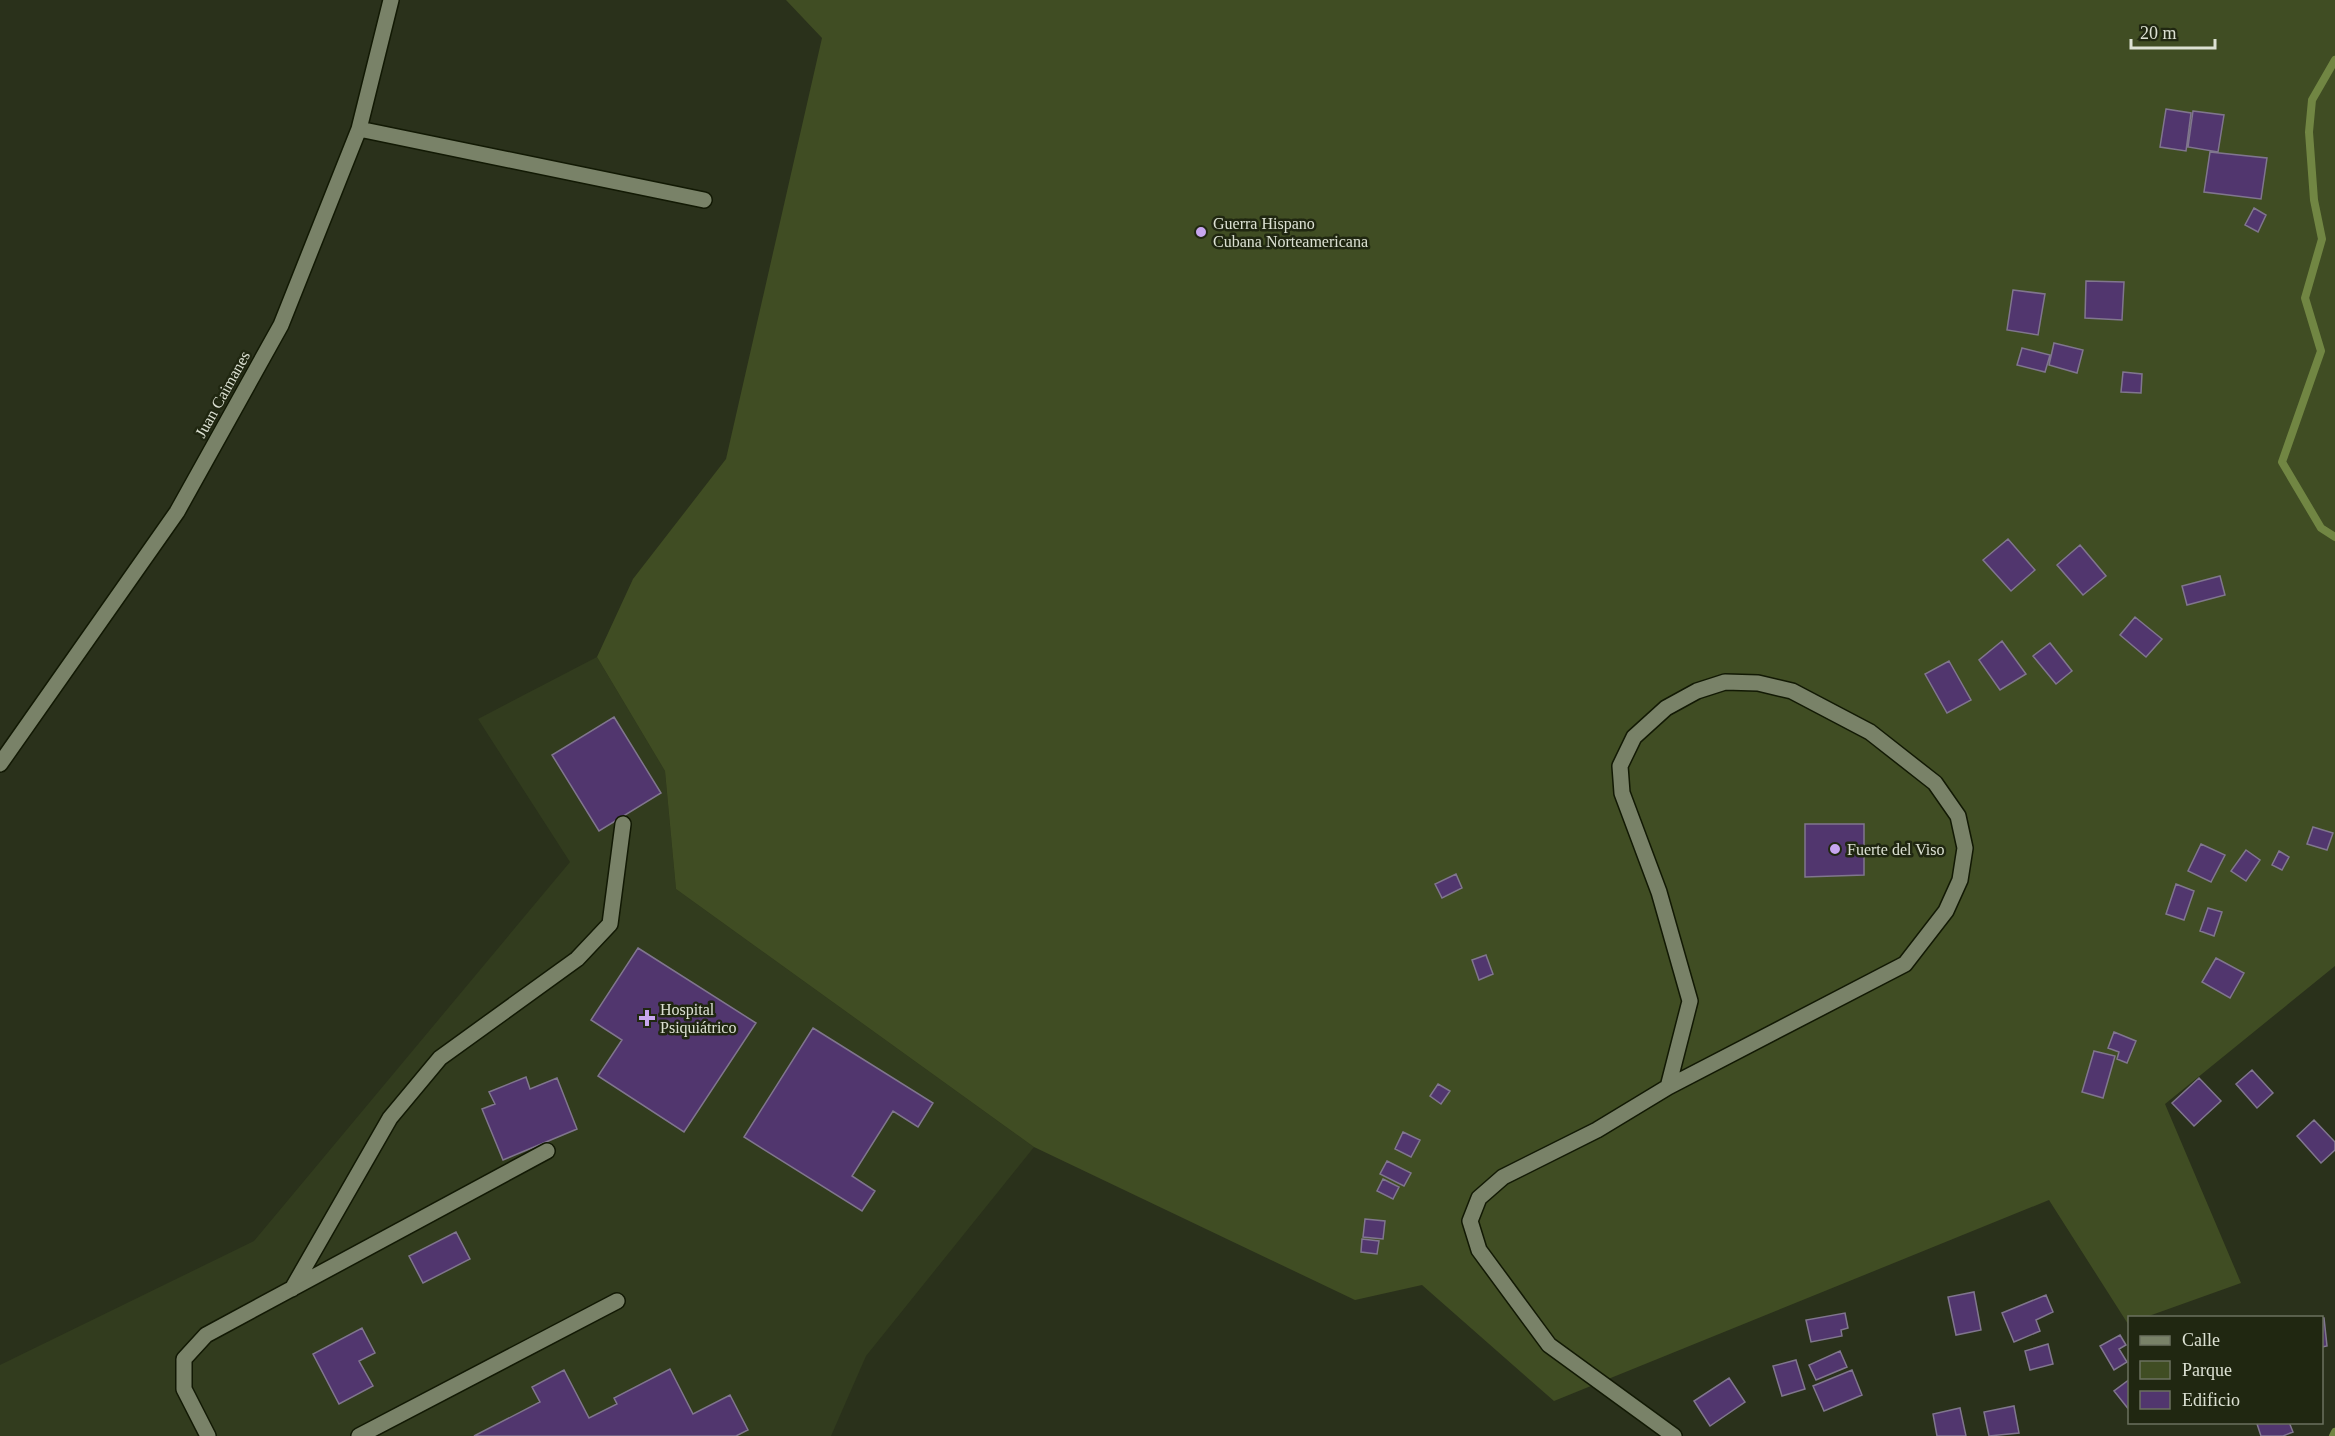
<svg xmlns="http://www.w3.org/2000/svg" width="2335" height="1436" font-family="'Times New Roman',serif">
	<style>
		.built { fill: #323c1e }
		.green { fill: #404d23 }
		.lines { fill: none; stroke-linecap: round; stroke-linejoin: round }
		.stream { stroke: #718643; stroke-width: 8 }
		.building { fill: #51366e; stroke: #80768e; stroke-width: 1.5 }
		.minor-casing { stroke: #121904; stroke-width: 18 }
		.minor { stroke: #798268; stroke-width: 15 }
		.poi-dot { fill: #c7a6ef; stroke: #202711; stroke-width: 2 }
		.labels { text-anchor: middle; stroke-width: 5; stroke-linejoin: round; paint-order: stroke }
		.poi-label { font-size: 16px; fill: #dce1d3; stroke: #202711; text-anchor: start }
		.street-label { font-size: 16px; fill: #dce1d3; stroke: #202711 }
	</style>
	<rect width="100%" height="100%" fill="#2a311b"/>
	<path class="built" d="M597 657 665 771 676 889 1034 1147 866 1356 831 1436H0V1365L254 1241 570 862 478 719Z"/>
	<path class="green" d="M786 0H2335V966L2165 1104 2241 1283 2146 1317 2130 1318 2128 1324 2049 1200 1554 1401 1422 1285 1355 1300 1034 1147 676 889 665 771 597 657 633 579 726 459 822 38Z"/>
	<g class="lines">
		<path class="stream" d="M2335 60 2312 100 2309 132 2314 200 2322 239 2305 298 2321 351 2282 462 2321 528 2335 537
			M2333 1436 2335 1432"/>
	</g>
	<path class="building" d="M2166 109 2191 113 2186 151 2160 147Z
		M2193 111 2224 115 2218 152 2188 147Z
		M2210 152 2267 158 2261 199 2204 192Z
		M2254 208 2266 215 2258 232 2245 225Z
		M2086 281 2124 282 2122 320 2085 318Z
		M2013 290 2045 294 2038 335 2007 330Z
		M2054 343 2083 350 2077 373 2049 365Z
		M2022 348 2050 355 2045 372 2017 365Z
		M2123 372 2142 374 2141 393 2121 392Z
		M2008 539 2035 570 2011 591 1983 560Z
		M2080 545 2106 576 2083 595 2057 565Z
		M2220 576 2225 595 2187 605 2182 586Z
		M2135 617 2162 639 2146 657 2120 635Z
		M2002 641 2026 674 2000 690 1979 660Z
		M2050 643 2072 671 2056 684 2033 656Z
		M1949 661 1971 700 1947 713 1925 674Z
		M614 717 661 793 599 831 552 755Z
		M1805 824H1864V875L1805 877Z
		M2313 827 2333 833 2327 850 2307 844Z
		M2201 844 2225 855 2211 882 2188 871Z
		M2246 850 2260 860 2246 881 2231 871Z
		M2279 851 2289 857 2282 870 2272 865Z
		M1456 874 1462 888 1442 898 1435 884Z
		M2176 884 2194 891 2184 920 2166 914Z
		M2208 908 2222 912 2214 936 2200 931Z
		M638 948 756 1023 684 1132 598 1076 622 1040 591 1020Z
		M1486 955 1493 974 1479 980 1472 960Z
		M2216 958 2244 973 2230 998 2202 982Z
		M813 1028 933 1103 918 1127 893 1111 852 1176 875 1191 862 1211 744 1137Z
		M2114 1032 2136 1041 2127 1063 2117 1059 2119 1052 2108 1048Z
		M2094 1051 2115 1056 2103 1098 2082 1092Z
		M2252 1070 2273 1093 2257 1108 2236 1084Z
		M526 1077 530 1089 557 1078 577 1129 503 1160 482 1109 495 1104 489 1092Z
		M2199 1078 2221 1101 2194 1126 2172 1103Z
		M1438 1084 1450 1091 1441 1104 1430 1096Z
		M2314 1120 2335 1142V1150L2321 1163 2297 1136Z
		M1403 1132 1420 1140 1411 1157 1395 1149Z
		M1387 1161 1411 1173 1404 1186 1380 1174Z
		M1383 1179 1399 1187 1393 1199 1377 1191Z
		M1365 1219 1385 1221 1383 1239 1363 1237Z
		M456 1232 470 1259 423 1283 409 1256Z
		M1362 1239 1379 1241 1377 1254 1361 1252Z
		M1974 1292 1981 1330 1956 1335 1948 1297Z
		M2046 1295 2053 1312 2036 1320 2040 1331 2014 1342 2002 1313Z
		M1845 1313 1848 1328 1841 1330 1842 1336 1811 1342 1806 1320Z
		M2322 1318H2324L2327 1346 2322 1347Z
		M362 1328 375 1353 359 1361 373 1386 339 1404 313 1354Z
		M2120 1335 2126 1345 2119 1349 2127 1362 2114 1370 2100 1346Z
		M2048 1344 2053 1364 2030 1370 2025 1351Z
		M1840 1351 1847 1367 1816 1380 1809 1365Z
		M1796 1360 1805 1389 1782 1396 1773 1366Z
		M670 1369 693 1414 730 1395 748 1430 736 1436H474L540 1402 532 1387 564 1370 589 1418 617 1404 614 1398Z
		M1852 1370 1862 1395 1824 1411 1813 1386Z
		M1729 1378 1745 1402 1710 1426 1694 1401Z
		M2130 1379V1411L2114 1391Z
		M2014 1406 2019 1433 1989 1436 1984 1412Z
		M1960 1408 1966 1436H1937L1933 1414Z
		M2261 1422H2289L2293 1432 2283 1436H2261L2257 1424Z"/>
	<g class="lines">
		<g class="minor-casing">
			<path id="minor" d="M359 129 704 200
				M0 764 177 512 281 325 359 129 391 0
				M1668 1087 1690 1001 1659 892 1622 793 1620 766 1634 737 1666 708 1697 691 1725 682 1758 683 1792 691 1870 732 1935 783 1958 816 1965 848 1960 880 1946 911 1905 964 1668 1087 1597 1130 1503 1177 1479 1198 1470 1221 1479 1250 1549 1345 1674 1436
				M292 1289 390 1118 440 1058 577 959 610 924 623 824
				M208 1436 184 1389V1359L206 1335 547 1151
				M359 1436 617 1301"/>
		</g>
		<use href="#minor" class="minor"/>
	</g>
	<g class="poi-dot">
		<circle cx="1201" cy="232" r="6"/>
		<circle cx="1835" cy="849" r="6"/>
		<path d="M644 1009h6v6h6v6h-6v6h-6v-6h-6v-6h6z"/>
	</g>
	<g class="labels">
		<g class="poi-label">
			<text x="1213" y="229">Guerra Hispano<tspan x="1213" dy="18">Cubana Norteamericana</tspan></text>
			<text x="1847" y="855">Fuerte del Viso</text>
			<text x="660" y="1015">Hospital<tspan x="660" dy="18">Psiquiátrico</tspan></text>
		</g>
		<g class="street-label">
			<text transform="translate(222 394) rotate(-61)" y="6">Juan Caimanes</text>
		</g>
	</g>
	<rect x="2128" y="1316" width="195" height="108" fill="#202711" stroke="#6b715f" stroke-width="1.5"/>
	<rect x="2140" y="1336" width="30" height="9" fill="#798268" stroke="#6b715f" stroke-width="1.5"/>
	<text x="2182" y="1346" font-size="18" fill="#dce1d3">Calle</text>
	<rect x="2140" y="1361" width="30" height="18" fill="#404d23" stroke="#6b715f" stroke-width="1.5"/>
	<text x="2182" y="1376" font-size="18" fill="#dce1d3">Parque</text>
	<rect x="2140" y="1391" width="30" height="18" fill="#51366e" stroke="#6b715f" stroke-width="1.5"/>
	<text x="2182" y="1406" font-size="18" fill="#dce1d3">Edificio</text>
	<path d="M2131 39v9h84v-9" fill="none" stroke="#dce1d3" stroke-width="3"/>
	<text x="2140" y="39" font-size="18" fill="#dce1d3" stroke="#202711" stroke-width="4.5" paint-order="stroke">20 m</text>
</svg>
